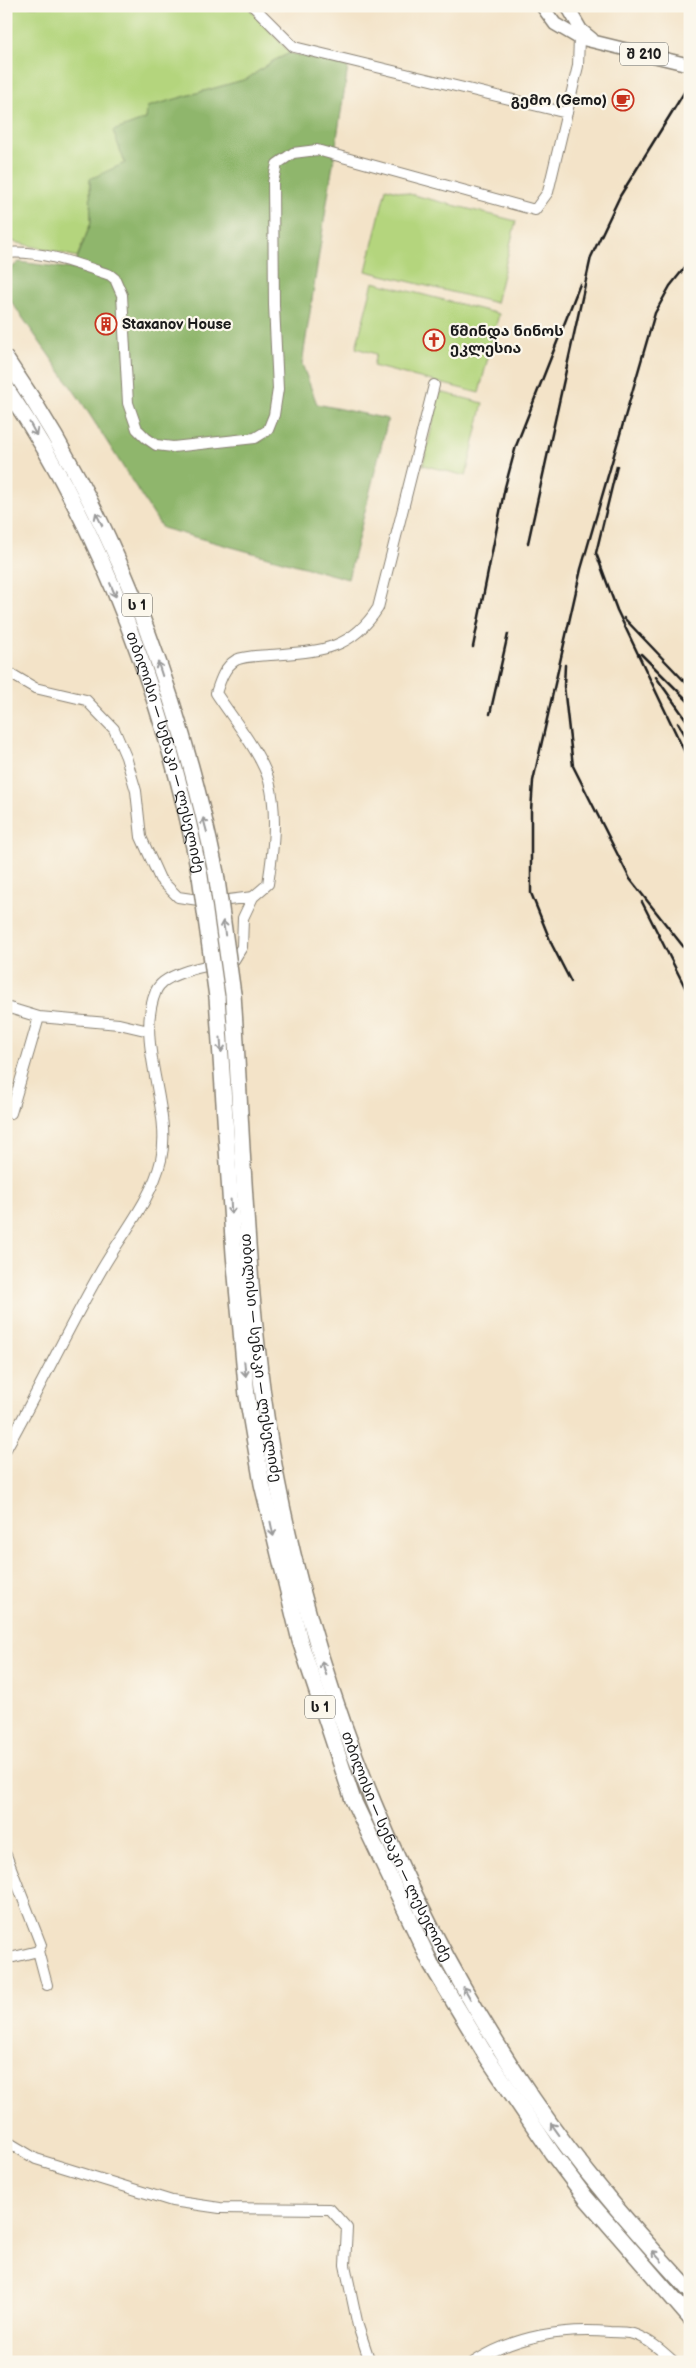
<svg xmlns="http://www.w3.org/2000/svg" width="696" height="2368" font-family="'Balsamiq Sans','Noto Sans Georgian',sans-serif">
	<style>
		.green { fill: #b4d57d; stroke: #68784c }
		.forest { fill: #8fb66c; stroke: #566944 }
		.lines { fill: none; stroke-linecap: round; stroke-linejoin: round }
		.minor-casing { stroke: #888072; stroke-width: 12 }
		.major-casing { stroke: #888072; stroke-width: 15 }
		.highway-casing { stroke: #888072; stroke-width: 18 }
		.minor { stroke: #fff; stroke-width: 10 }
		.major { stroke: #fff; stroke-width: 12 }
		.highway { stroke: #fff; stroke-width: 15 }
		.rail { stroke: #1c1c1c; stroke-width: 2.5 }
		.highway-bridge-casing { stroke: #888072; stroke-width: 18; stroke-linecap: butt }
		.highway-bridge { stroke: #fff; stroke-width: 15 }
		.oneway { stroke: #999 }
		.labels { text-anchor: middle; stroke-width: 4.5; stroke-linejoin: round; paint-order: stroke }
		.shield { fill: #fbf7ec; stroke: #5f5e5a; stroke-width: 1 }
		.shield-label { font-size: 14px; font-weight: bold; fill: #1c1c1c }
		.poi-label { font-size: 15px; font-weight: bold; fill: #1c1c1c; stroke: #fbf7ec; text-anchor: start }
		.street-label { font-size: 15px; fill: #1c1c1c; stroke: #fbf7ec }
	</style>
	<rect width="100%" height="100%" fill="#fbf7ec"/>
	<filter id="ink" filterUnits="userSpaceOnUse"><feTurbulence type="fractalNoise" baseFrequency=".02" numOctaves="2"/><feDisplacementMap in="SourceGraphic" scale="10" xChannelSelector="R" yChannelSelector="G"/><feConvolveMatrix kernelMatrix="1 2 1 2 8 2 1 2 1" color-interpolation-filters="sRGB"/></filter>
	<filter id="wash" filterUnits="userSpaceOnUse"><feTurbulence type="fractalNoise" baseFrequency=".0096" numOctaves="4" result="noise"/><feDisplacementMap in="SourceGraphic" scale="20" xChannelSelector="R" yChannelSelector="G"/><feGaussianBlur stdDeviation="1.12" result="paint"/><feColorMatrix in="noise" values="0 0 0 0 0 0 0 0 0 0 0 0 0 0 0 0 0 1.4 0 .05"/><feComposite in="paint" operator="in"/></filter>
	<g filter="url(#wash)">
		<rect width="100%" height="100%" fill="#f3e3c8"/>
		<path class="green" d="M6 6H247L290 53 273 61 247 79 148 107 146 119 114 131 125 163 90 180 91 223 77 257 6 240V62L13 43 6 31Z
			M386 188 516 221 496 303 366 271Z
			M373 282 499 314 479 393 373 366 376 354 356 348Z
			M440 392 483 403 466 476 423 465Z"/>
		<path class="forest" d="M290 53 348 67 302 364 317 404 388 419 348 579 162 528 81 401 6 294V272L19 262 73 269 91 223 90 179 125 163 113 131 146 119 147 107 247 79 273 61Z"/>
	</g>
	<g filter="url(#ink)">
		<g class="lines">
			<g class="minor-casing">
				<path id="minor" d="M253 6 294 47 567 113
					M6 253C42 250 77 264 110 275L115 279 122 295 128 403 137 429 146 438 156 445 173 447 255 438 268 430 274 415 278 389 274 305 273 182 277 164 293 153 317 150 535 210 548 192 578 66 579 38
					M6 671 35 688 86 700 114 729 126 757 136 791 141 837 160 879 178 897 212 902 253 897 268 884C273 852 278 814 269 781 262 755 231 716 216 693 220 681 224 667 236 660 244 656 260 656 270 655 318 651 350 652 378 608L434 385
					M6 1007 39 1017
					M11 1113 39 1017 119 1024 149 1031
					M6 1449C39 1390 68 1328 102 1269 122 1234 152 1199 161 1160 173 1108 134 1042 156 991 164 971 214 965 234 960L242 947 243 918 253 897
					M6 1855 41 1945 38 1951 14 1957
					M38 1951 47 1985
					M6 2141 36 2159 172 2201 220 2208 330 2209 347 2228 345 2265 358 2326 370 2362
					M474 2362C514 2336 564 2328 610 2332 617 2332 626 2332 633 2334 649 2339 662 2351 674 2362"/>
			</g>
			<g class="major-casing">
				<path id="major" d="M542 6 555 24 579 38 690 65
					M567 6 581 30 592 39"/>
			</g>
			<g class="highway-casing">
				<g id="highway">
					<path d="M6 359C112 513 179 690 216 873"/>
					<path id="s1" d="M6 388C103 529 167 709 200 876"/>
					<path id="s2" d="M233 994C244 1156 246 1321 277 1481 320 1701 406 1913 533 2099 580 2168 634 2230 690 2291"/>
					<path d="M217 997 234 1254 247 1396 262 1484 300 1641 353 1800 431 1964 487 2057 552 2153 586 2198 690 2318"/>
				</g>
			</g>
			<use href="#minor" class="minor"/>
			<use href="#major" class="major"/>
			<use href="#highway" class="highway"/>
			<path class="rail" d="M617 466 596 553 617 610 690 763
				M528 543 591 257 620 196 690 83
				M624 618 690 687
				M473 647 505 487 516 446 580 284
				M641 654 690 703
				M565 665 564 686 573 766 630 879 690 955
				M656 677 690 725
				M490 714 508 634
				M678 723 690 743
				M642 902 690 997
				M571 982 552 945 531 893V811L533 781 581 569 655 313 670 286 690 261"/>
			<g class="highway-bridge-casing">
				<path id="highway-bridge" d="M216 873 233 994
					M200 876 217 997"/>
			</g>
			<use href="#highway-bridge" class="highway-bridge"/>
		</g>
		<defs><path id="oneway-shaft" d="M-6 0H5M1.5-3L5.5 0L1.5 3" fill="none" stroke-width="1.6" stroke-linecap="round" stroke-linejoin="round" transform="scale(1.25)"/></defs>
		<g class="oneway">
			<use href="#oneway-shaft" transform="translate(33 429) rotate(62)"/>
			<use href="#oneway-shaft" transform="translate(99 519) rotate(-116)"/>
			<use href="#oneway-shaft" transform="translate(113 590) rotate(67)"/>
			<use href="#oneway-shaft" transform="translate(160 669) rotate(-108)"/>
			<use href="#oneway-shaft" transform="translate(205 825) rotate(-105)"/>
			<use href="#oneway-shaft" transform="translate(224 928) rotate(-99)"/>
			<use href="#oneway-shaft" transform="translate(221 1045) rotate(86)"/>
			<use href="#oneway-shaft" transform="translate(231 1207) rotate(87)"/>
			<use href="#oneway-shaft" transform="translate(245 1369) rotate(85)"/>
			<use href="#oneway-shaft" transform="translate(272 1529) rotate(78)"/>
			<use href="#oneway-shaft" transform="translate(324 1668) rotate(-108)"/>
			<use href="#oneway-shaft" transform="translate(467 1993) rotate(-120)"/>
			<use href="#oneway-shaft" transform="translate(555 2129) rotate(-126)"/>
			<use href="#oneway-shaft" transform="translate(657 2256) rotate(-132)"/>
		</g>
	</g>
	<defs>
		<g id="cafe-ring" transform="scale(1.125)"><circle r="9.5" fill="#fbf7ec" stroke="#c8321e" stroke-width="1.5"/><path d="M-5.5-4.5H6V0H3Q3 3.5 0 3.5H-2.5Q-5.5 3.5-5.5 0ZM3-3.2v2h1.7v-2ZM-6 4.5H4V6H-6Z" fill="#c8321e"/></g>
		<g id="building-ring" transform="scale(1.125)"><circle r="9.5" fill="#fbf7ec" stroke="#c8321e" stroke-width="1.5"/><path d="M-4-6H4V6H1V3H-1V6H-4ZM-2.5-4.3h1.7v1.8h-1.7ZM.8-4.3h1.7v1.8H.8ZM-2.5-1h1.7V.8h-1.7ZM.8-1h1.7V.8H.8Z" fill="#c8321e"/></g>
		<g id="church-ring" transform="scale(1.125)"><circle r="9.5" fill="#fbf7ec" stroke="#c8321e" stroke-width="1.5"/><path d="M-1.2-6h2.4v3.5h3.3v2.4h-3.3V6h-2.4V-.1h-3.3v-2.4h3.3Z" fill="#c8321e"/></g>
	</defs>
	<g fill-rule="evenodd">
		<use href="#cafe-ring" x="623" y="100"/>
		<use href="#building-ring" x="106" y="324"/>
		<use href="#church-ring" x="434" y="340"/>
	</g>
	<g class="labels">
		<g class="shield">
			<rect x="620" y="42.5" width="48" height="23" rx="4"/>
			<rect x="122" y="593.5" width="30" height="23" rx="4"/>
			<rect x="305" y="1695.5" width="30" height="23" rx="4"/>
		</g>
		<g class="shield-label">
			<text x="644" y="59">შ 210</text>
			<text x="137" y="610">ს 1</text>
			<text x="320" y="1712">ს 1</text>
		</g>
		<g class="poi-label">
			<text x="607" y="105" text-anchor="end">გემო (Gemo)</text>
			<text x="122" y="329">Staxanov House</text>
			<text x="450" y="336">წმინდა ნინოს<tspan x="450" dy="17">ეკლესია</tspan></text>
		</g>
		<g class="street-label">
			<text dy="5" stroke="none"><textPath href="#s1" startOffset="400">თბილისი — სენაკი — ლესელიძე</textPath></text>
			<text dy="5" stroke="none"><textPath href="#s2" startOffset="365">თბილისი — სენაკი — ლესელიძე</textPath></text>
			<text dy="5" stroke="none"><textPath href="#s2" startOffset="875">თბილისი — სენაკი — ლესელიძე</textPath></text>
		</g>
	</g>
	<rect width="696" height="2368" fill="none" stroke="#fbf7ec" stroke-width="25"/>
</svg>
